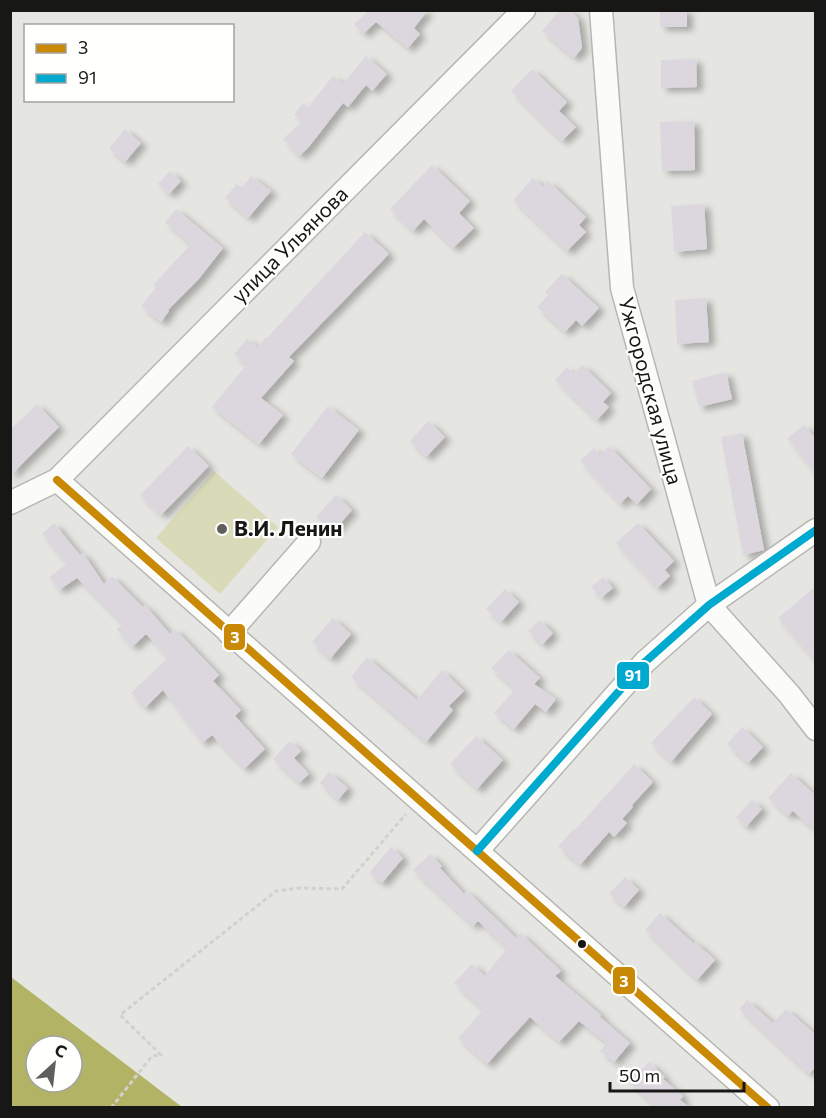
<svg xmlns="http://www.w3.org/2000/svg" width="826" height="1118" font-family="Commissioner,sans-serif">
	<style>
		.green { fill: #d9dab7 }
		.water { fill: #b3b366; fill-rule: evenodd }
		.building { fill: #dcd7df; filter: url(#shadow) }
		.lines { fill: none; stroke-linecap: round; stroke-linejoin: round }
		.minor-casing { stroke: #b6b6b3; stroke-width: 25 }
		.path { stroke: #d1d1d0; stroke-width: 3; stroke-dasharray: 4.5 3; stroke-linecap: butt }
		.minor { stroke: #fbfbfa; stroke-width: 22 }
		.bus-1-casing { stroke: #fffffe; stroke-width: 12 }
		.bus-2-casing { stroke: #fffffe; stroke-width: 12 }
		.bus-1 { stroke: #ca8904; stroke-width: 8 }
		.bus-2 { stroke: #00a9ce; stroke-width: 8 }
		.poi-dot { fill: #5f5f5c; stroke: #fffffe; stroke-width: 2 }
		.bus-dot { fill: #171715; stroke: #fffffe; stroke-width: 2 }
		.labels { text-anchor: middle; stroke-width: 4.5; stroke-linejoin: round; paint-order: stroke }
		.street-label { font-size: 21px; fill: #171715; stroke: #fffffe }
		.poi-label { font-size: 21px; font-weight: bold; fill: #171715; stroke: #fffffe; text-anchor: start }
		.line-badge { stroke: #fffffe; stroke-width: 2 }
		.badge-label { font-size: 16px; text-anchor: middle; font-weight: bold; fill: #fff }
	</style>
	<defs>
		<filter id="shadow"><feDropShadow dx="6" dy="4" stdDeviation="3" flood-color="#0004"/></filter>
	</defs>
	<rect width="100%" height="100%" fill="#e5e6e1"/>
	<path class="green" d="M214 471 278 527 220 594 156 538Z"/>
	<path class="water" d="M11 977 182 1107H11ZM36 1046H72V1082H36Z"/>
	<path class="building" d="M364 10H428L414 28 420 34 408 48 376 22 363 34 354 24 366 13Z
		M560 10H570L578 18 582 48 574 58 542 31Z
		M660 10H687V27H660Z
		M366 56 387 74 372 91 366 85 348 107 343 103 308 148 299 156 283 139 302 121 294 115 303 103 308 107 333 76 343 84Z
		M696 59 697 87 661 88V60Z
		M532 69 567 102 559 111 576 127 562 141 511 91Z
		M694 121 695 170 662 171 660 122Z
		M125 129 141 143 125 162 109 148Z
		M432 165 470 201 459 213 474 228 453 248 424 219 413 231 390 209Z
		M170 171 181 181 169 194 158 184Z
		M251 176 271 191 248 218 225 198 237 184 242 188Z
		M533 178 543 187 548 181 586 217 579 225 586 232 567 251 513 200Z
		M704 204 707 249 674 252 671 206Z
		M176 209 223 248 198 280 168 310 169 311 161 322 141 306 156 287 153 285 191 244 165 222Z
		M365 232 389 254 289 357 294 361 261 398 283 415 259 444 212 407 246 365 234 354 247 339 257 347 266 337 267 338Z
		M562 274 599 308 582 326 576 320 565 332 537 307 548 295 545 292Z
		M706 298 709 342 677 344 675 300Z
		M582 365 611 393 603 402 609 407 597 420 555 380 567 367 574 374Z
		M726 372 732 399 699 407 692 381Z
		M37 404 59 427 10 476V430Z
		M328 406 359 430 322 478 291 454Z
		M428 421 445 437 426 457 410 441Z
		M804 425 816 439V474L787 438Z
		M742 433 764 550 743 555 721 437Z
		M188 446 209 466 161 515 140 495Z
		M609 446 651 489 637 504 628 496 620 504 580 461 594 448 600 455Z
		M336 495 352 510 333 532 316 517Z
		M54 523 80 555 83 553 104 584 112 576 143 607 145 605 170 634 175 629 219 675 213 681 241 710 235 716 265 749 244 769 212 735 202 743 163 690 145 708 131 693 168 657 146 634 132 647 117 629 123 624 77 578 59 590 49 577 67 564 42 534Z
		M638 523 674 561 665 570 670 576 657 588 616 543Z
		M603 577 613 588 601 598 591 587Z
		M816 586V662L778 618Z
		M505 589 519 602 501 622 486 609Z
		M333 618 351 634 330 659 312 642Z
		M540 620 553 633 542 645 528 631Z
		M509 650 540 678 534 684 556 699 546 712 535 704 514 729 494 713 515 689 491 668Z
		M367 657 417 700 442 670 464 691 449 706 453 710 426 742 351 677Z
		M694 697 712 714 671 762 651 743Z
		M742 727 763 747 748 763 727 744Z
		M476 736 503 760 477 789 450 764Z
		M290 741 301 751 294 758 309 774 299 783 273 759Z
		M634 764 653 782 632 805 633 807 622 819 627 823 614 837 609 832 580 865 558 846 574 829 575 830Z
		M329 772 348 788 338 800 320 783Z
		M791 773 816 796V831L793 811 788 816 768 798Z
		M752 800 762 809 746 827 736 817Z
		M391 847 403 858 382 883 369 873Z
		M430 854 442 866 440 868 464 894 467 891 516 938 520 933 561 971 555 976 601 1015 600 1017 630 1043 614 1062 600 1051 607 1043 579 1021 559 1042 530 1017 487 1064 458 1038 483 1010 454 983 472 964 485 976 507 948 478 921 473 926 413 870Z
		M625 877 639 890 624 907 609 894Z
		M660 913 694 944 695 942 715 960 697 980 645 930Z
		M747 1000 773 1023 786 1009 816 1035V1067L809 1074 739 1009Z
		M649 1062 665 1077 663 1079 683 1096 680 1100 689 1107H655L629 1082Z"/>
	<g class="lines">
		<g class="minor-casing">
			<path id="minor" d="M601 10 622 288 709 605 789 694 816 729
				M57 480 768 1108
				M10 503 57 480 524 10
				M229 633 309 542
				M477 851 645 662 709 605 816 530"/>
		</g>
		<path class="path" d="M111 1108 152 1056 161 1055 120 1015 276 891 300 888 342 889 406 814"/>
		<use href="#minor" class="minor"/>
		<g class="bus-1-casing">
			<path id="bus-1" d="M57 480 768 1108"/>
		</g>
		<g class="bus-2-casing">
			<path id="bus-2" d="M477 851 645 662 709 605 816 530"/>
		</g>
		<use href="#bus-1" class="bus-1"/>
		<use href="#bus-2" class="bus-2"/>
	</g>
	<circle class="poi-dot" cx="222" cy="529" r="6"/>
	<circle class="bus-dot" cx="582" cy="944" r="5"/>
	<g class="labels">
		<g class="street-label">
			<text transform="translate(290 245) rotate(-45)" y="7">улица Ульянова</text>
			<text transform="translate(650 391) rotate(75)" y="7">Ужгородская улица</text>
		</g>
		<g class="poi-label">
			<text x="234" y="536">В.И. Ленин</text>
		</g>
	</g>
	<g class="line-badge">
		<rect x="223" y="623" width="23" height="28" rx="6" fill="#ca8904"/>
		<rect x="616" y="661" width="34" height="29" rx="6" fill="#00a9ce"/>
		<rect x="612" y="966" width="24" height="29" rx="6" fill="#ca8904"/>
	</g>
	<g class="badge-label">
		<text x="235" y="643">3</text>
		<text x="633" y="681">91</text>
		<text x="624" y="987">3</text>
	</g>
	<rect width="826" height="1118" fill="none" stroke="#171715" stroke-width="24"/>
	<rect x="24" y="24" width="210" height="78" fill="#fffffe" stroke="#a2a2a1" stroke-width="1.5"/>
	<rect x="36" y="44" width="30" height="9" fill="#ca8904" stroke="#a2a2a1" stroke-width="1.5"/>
	<text x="78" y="54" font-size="18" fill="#171715">3</text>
	<rect x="36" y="74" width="30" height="9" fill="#00a9ce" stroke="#a2a2a1" stroke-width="1.5"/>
	<text x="78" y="84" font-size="18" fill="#171715">91</text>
	<g transform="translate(54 1064) rotate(27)"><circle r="28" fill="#fffffe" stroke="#a2a2a1" stroke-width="1.5"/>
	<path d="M0-4.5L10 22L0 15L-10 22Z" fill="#5f5f5c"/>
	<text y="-9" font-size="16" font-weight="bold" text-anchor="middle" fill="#171715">С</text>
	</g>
	<path d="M610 1082v9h134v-9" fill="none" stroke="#171715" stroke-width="3"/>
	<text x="619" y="1082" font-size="18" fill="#171715" stroke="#fffffe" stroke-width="4.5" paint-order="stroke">50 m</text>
</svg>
